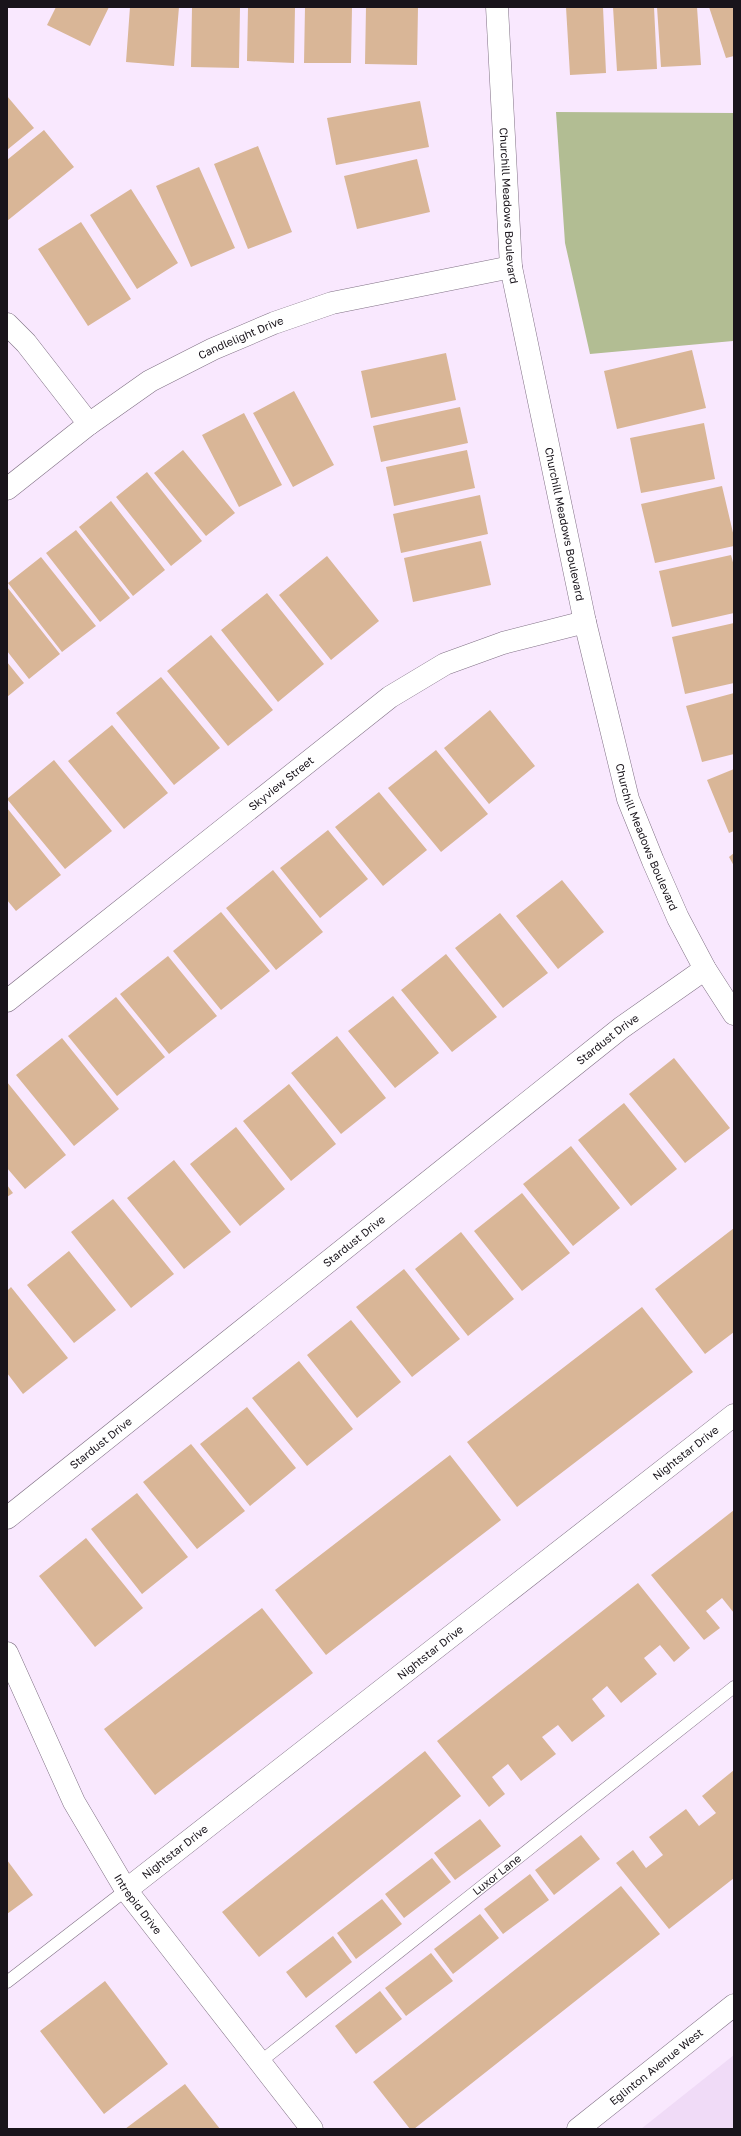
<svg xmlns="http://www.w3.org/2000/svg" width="741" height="2136" font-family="'Golos Text',sans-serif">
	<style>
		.built { fill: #f0dbf7 }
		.forest { fill: #b2bd93 }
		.building { fill: #d9b697 }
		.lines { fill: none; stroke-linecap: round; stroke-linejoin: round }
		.lane-casing { stroke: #807185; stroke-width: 13 }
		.street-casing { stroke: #807185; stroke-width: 23 }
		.secondary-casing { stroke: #807185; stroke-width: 23 }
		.primary-casing { stroke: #807185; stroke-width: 23 }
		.lane { stroke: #fff; stroke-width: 12 }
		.street { stroke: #fff; stroke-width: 22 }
		.secondary { stroke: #fff; stroke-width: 22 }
		.primary { stroke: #fff; stroke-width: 22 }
		.labels { text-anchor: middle; stroke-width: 3; stroke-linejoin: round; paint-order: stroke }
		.street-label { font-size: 11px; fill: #19141b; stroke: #fcfcfc }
	</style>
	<rect width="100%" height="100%" fill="#f9e8fe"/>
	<path class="built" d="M734 2055V2129H641Z"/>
	<path class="forest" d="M556 112 734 113V345L733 341 590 354 565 243Z"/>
	<path class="building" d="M56 7H109L90 46 47 25Z
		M130 7H179L174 66 126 62Z
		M192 7H240L239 68 191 67Z
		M248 7H295L294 63 247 61Z
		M305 7H352L351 63H304Z
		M366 7H418L417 65 365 64Z
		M566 7H603L606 73 570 75Z
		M613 7H654L657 69 617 71Z
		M657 7H697L701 65 661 67Z
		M709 7H734V56L726 58Z
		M7 96 34 128 7 150Z
		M420 101 429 147 336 165 327 118Z
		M44 130 74 167 7 221V160Z
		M258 146 292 232 248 249 214 164Z
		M417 159 430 212 357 229 344 176Z
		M199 167 235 248 191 267 156 186Z
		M131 189 178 263 137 289 90 215Z
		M81 222 131 299 88 326 38 249Z
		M692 350 706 408 617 429 604 371Z
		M446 353 456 400 371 418 361 371Z
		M294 391 334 465 293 487 253 413Z
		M460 407 468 443 381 462 373 426Z
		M244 413 282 485 239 507 202 435Z
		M704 423 715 479 641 493 630 438Z
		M183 450 235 513 206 536 154 473Z
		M467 450 475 488 394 506 386 467Z
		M147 472 202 541 171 566 116 497Z
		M722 486 734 537V546L655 563 641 504Z
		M480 495 488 534 401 553 393 514Z
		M111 501 165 570 133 596 79 527Z
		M76 530 130 598 100 622 46 553Z
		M481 541 491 585 413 602 404 558Z
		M731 555 734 566V613L672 627 659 571Z
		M327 556 379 621 331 660 279 595Z
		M41 557 96 626 62 652 8 583Z
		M7 587 60 654 29 679 7 651Z
		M267 593 324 664 278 702 221 630Z
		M734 623V683L685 694 672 637Z
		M211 635 273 710 228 746 167 671Z
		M7 662 24 683 7 697Z
		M161 677 220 748 174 785 116 713Z
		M734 693V754L702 762 686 706Z
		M490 710 535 766 489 804 444 748Z
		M112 725 168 793 124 829 68 761Z
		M436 750 488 814 441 852 388 788Z
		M54 760 112 831 65 869 7 799Z
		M734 769V831L729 833 707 780Z
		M379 792 427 850 383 886 335 827Z
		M7 808 61 875 16 911 7 900Z
		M328 830 368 879 320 918 280 868Z
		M734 853V866L729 857Z
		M273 870 323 932 276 970 226 908Z
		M562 880 604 932 558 969 516 916Z
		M221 912 270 971 221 1010 173 951Z
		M500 913 548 973 503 1008 455 948Z
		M446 954 497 1017 452 1052 401 990Z
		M168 956 217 1016 169 1054 120 994Z
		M393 996 439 1053 395 1088 348 1031Z
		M116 997 165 1057 117 1096 68 1036Z
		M337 1036 386 1098 341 1134 291 1073Z
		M62 1038 119 1109 74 1146 16 1075Z
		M674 1058 730 1128 685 1163 629 1094Z
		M7 1082 66 1155 25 1189 7 1168Z
		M289 1084 336 1144 291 1181 243 1121Z
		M624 1103 677 1169 631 1206 578 1140Z
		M236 1127 285 1189 240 1226 190 1164Z
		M571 1146 620 1208 573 1246 523 1184Z
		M174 1160 231 1232 184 1269 127 1198Z
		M7 1185 13 1193 7 1197Z
		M522 1193 570 1253 522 1291 474 1231Z
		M113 1199 174 1274 131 1308 71 1232Z
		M734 1228V1332L705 1354 655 1289Z
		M461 1232 514 1299 468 1336 415 1269Z
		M69 1251 116 1310 74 1343 27 1285Z
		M404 1269 460 1339 412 1377 356 1307Z
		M11 1287 68 1358 23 1394 7 1373V1291Z
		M642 1307 693 1372 517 1507 467 1442Z
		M351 1320 401 1382 357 1418 307 1355Z
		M299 1361 353 1429 307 1466 252 1398Z
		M247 1407 296 1468 250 1506 200 1444Z
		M191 1444 245 1511 197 1549 143 1482Z
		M450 1455 501 1520 326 1655 275 1590Z
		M137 1493 188 1557 142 1594 91 1529Z
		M734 1510V1613L722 1598 706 1611 720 1628 704 1640 651 1575Z
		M86 1538 143 1608 95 1647 39 1576Z
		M638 1583 690 1648 674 1662 660 1645 644 1658 657 1674 621 1703 607 1686 592 1699 605 1716 572 1742 558 1725 542 1737 556 1754 521 1781 508 1764 492 1777 505 1794 489 1807 437 1741Z
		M262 1608 313 1673 155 1795 104 1729Z
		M425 1751 461 1796 259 1957 222 1912Z
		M734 1770V1878L669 1929 616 1863 633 1850 646 1868 663 1855 649 1837 686 1809 699 1826 716 1813 702 1796Z
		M480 1819 501 1846 455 1880 434 1853Z
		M581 1835 600 1859 554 1895 535 1870Z
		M432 1858 451 1882 404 1918 385 1894Z
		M7 1860 33 1895 7 1914Z
		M530 1874 549 1900 503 1934 484 1909Z
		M621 1886 660 1934 414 2129H410L373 2082Z
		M382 1899 402 1924 356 1959 337 1933Z
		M480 1914 499 1938 453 1974 434 1949Z
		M333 1936 352 1962 306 1998 286 1972Z
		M431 1953 453 1981 406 2016 385 1988Z
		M105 1981 168 2064 104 2114 40 2031Z
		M380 1991 402 2019 356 2054 335 2026Z
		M185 2084 220 2129H125Z"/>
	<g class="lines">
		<g class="lane-casing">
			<g id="lane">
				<path d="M7 1982 126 1890"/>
				<path id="s1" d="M260 2062 734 1687"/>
			</g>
		</g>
		<g class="street-casing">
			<g id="street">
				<path d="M7 324 26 343 89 424"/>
				<path id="s2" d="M7 489 89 424 150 381 213 349 274 323 332 303 511 267"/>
				<path id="s3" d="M7 1001 390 697 445 664 503 643 585 622"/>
				<path id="s4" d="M7 1518 621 1028 705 969"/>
				<path id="s5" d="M7 1653 74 1802 126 1890 312 2129"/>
				<path id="s6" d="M126 1890 734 1415"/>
			</g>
		</g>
		<g class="secondary-casing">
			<g id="secondary">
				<path id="s7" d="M497 7 511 267 585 622 628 799 653 861 678 918 705 969 734 1014"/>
			</g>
		</g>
		<g class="primary-casing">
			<g id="primary">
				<path id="s8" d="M578 2129 734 2005"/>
			</g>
		</g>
		<use href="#lane" class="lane"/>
		<use href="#street" class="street"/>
		<use href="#secondary" class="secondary"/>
		<use href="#primary" class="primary"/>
	</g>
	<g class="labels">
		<g class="street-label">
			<text dy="4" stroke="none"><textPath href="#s7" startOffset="199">Churchill Meadows Boulevard</textPath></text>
			<text dy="4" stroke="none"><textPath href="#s2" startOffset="280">Candlelight Drive</textPath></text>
			<text dy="4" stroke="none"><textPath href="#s7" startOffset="523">Churchill Meadows Boulevard</textPath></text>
			<text dy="4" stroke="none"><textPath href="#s3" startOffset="350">Skyview Street</textPath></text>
			<text dy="4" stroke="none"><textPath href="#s7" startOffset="847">Churchill Meadows Boulevard</textPath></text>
			<text dy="4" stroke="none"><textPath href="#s4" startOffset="768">Stardust Drive</textPath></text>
			<text dy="4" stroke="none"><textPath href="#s4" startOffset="444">Stardust Drive</textPath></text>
			<text dy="4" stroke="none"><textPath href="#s4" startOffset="120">Stardust Drive</textPath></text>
			<text dy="4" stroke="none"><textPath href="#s6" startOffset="710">Nightstar Drive</textPath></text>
			<text dy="4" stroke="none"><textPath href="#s6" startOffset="386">Nightstar Drive</textPath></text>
			<text dy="4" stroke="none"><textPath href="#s6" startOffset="62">Nightstar Drive</textPath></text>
			<text dy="4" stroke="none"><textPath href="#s1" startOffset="302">Luxor Lane</textPath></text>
			<text dy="4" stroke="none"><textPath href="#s5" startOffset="284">Intrepid Drive</textPath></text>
			<text dy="4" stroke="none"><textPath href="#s8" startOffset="100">Eglinton Avenue West</textPath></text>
		</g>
	</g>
	<rect width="741" height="2136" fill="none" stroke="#19141b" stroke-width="16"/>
</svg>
